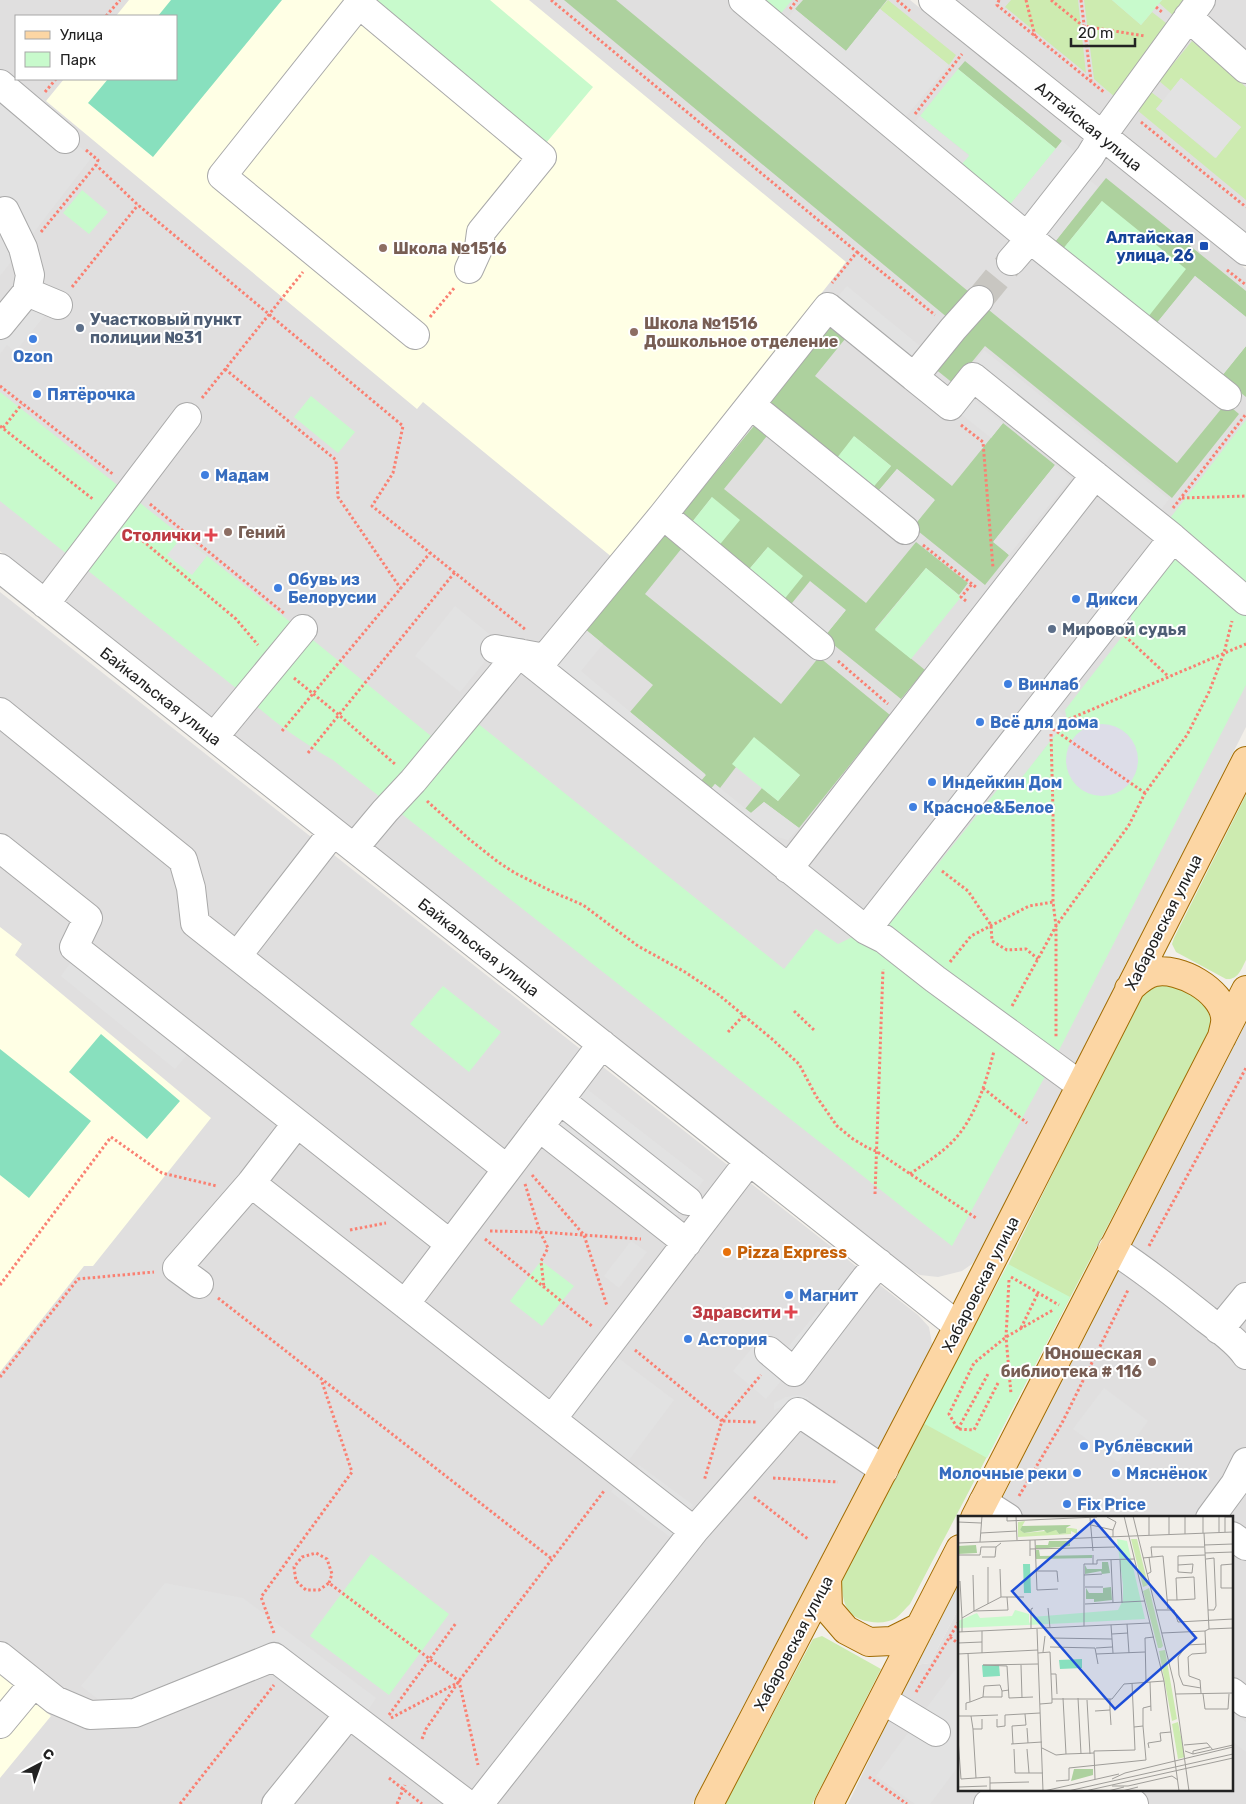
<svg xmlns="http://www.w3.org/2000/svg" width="1246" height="1804" font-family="Rubik,sans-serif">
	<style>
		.residential { fill: #e0dfdf; fill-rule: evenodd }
		.education { fill: #ffffe5 }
		.grass { fill: #cdebb0 }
		.forest { fill: #add19e }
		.park { fill: #c8facc }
		.pitch { fill: #88e0be }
		.parking { fill: #e2e2e2 }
		.plaza { fill: #dddde8 }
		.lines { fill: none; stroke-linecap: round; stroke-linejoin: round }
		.minor-tunnel { stroke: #c8c6c1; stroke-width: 28; stroke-dasharray: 28 14; stroke-linecap: butt }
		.minor-casing { stroke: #a9a9a9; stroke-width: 30 }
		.major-casing { stroke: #a06b00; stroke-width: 30 }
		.path { stroke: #fa8072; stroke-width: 3; stroke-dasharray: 2.5 2.5; stroke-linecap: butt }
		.minor { stroke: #fff; stroke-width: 28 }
		.major { stroke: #fcd6a4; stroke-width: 28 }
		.transit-dot { fill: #1a4fb4; stroke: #fff; stroke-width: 2 }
		.education-dot { fill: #8d6e63; stroke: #fff; stroke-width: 2 }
		.service-dot { fill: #5c6f8a; stroke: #fff; stroke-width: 2 }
		.shop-dot { fill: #3f7fe0; stroke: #fff; stroke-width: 2 }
		.health-dot { fill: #e0444e; stroke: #fff; stroke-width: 2 }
		.food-dot { fill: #e8710a; stroke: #fff; stroke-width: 2 }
		.labels { text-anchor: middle; stroke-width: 4; stroke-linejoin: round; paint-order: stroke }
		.street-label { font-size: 16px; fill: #222; stroke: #fff }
		.transit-label { font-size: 16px; font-weight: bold; fill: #164399; stroke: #fff; text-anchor: end }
		.education-label { font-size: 16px; font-weight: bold; fill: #785e54; stroke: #fff; text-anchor: start }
		.service-label { font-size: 16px; font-weight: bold; fill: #4e5e75; stroke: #fff; text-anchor: start }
		.shop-label { font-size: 16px; font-weight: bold; fill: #366cbe; stroke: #fff; text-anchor: start }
		.health-label { font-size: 16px; font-weight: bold; fill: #be3a42; stroke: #fff; text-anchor: end }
		.food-label { font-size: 16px; font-weight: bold; fill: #c56008; stroke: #fff; text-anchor: start }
		.inset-road { fill: none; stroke: #9f9d99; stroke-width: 1 }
		.view { fill: #1d4ed8; fill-opacity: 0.15; stroke: #1d4ed8; stroke-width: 2.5 }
		.inset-edge { fill: none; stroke: #222; stroke-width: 2.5 }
	</style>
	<rect width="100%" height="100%" fill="#f2efe9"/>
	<path class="residential" d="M0 0H910L1246 269V727L984 1247 972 1264 962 1271 938 1277 920 1275 904 1266 0 551ZM16 16H176V79H16Z
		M957 0H1246V232Z
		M0 592 918 1315 929 1327 932 1344 928 1353 692 1804H0Z
		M1246 1023V1804H848L915 1665 930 1663 960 1606V1790H1232V1518H992Z"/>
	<path class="education" d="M129 0H529L846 262 613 558 423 402 417 409 46 101 64 79H176V16H116Z
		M0 927 22 944 15 955 211 1118 93 1266H84L0 1372Z
		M0 1674 51 1716 0 1778Z"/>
	<path class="grass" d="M888 0 956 55 949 65 880 9Z
		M1011 0H1078L1086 73 1005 7Z
		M1084 0H1112L1141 25 1152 12 1170 26 1116 98 1094 79Z
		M1162 0H1189L1176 18 1159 3Z
		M1192 41 1246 87V200L1137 110 1151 92 1163 101 1156 109 1215 158 1241 127 1181 78 1171 91 1159 81Z
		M1246 795V960C1241 970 1238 980 1226 979L1176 952 1172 944 1174 938Z
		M1159 985C1188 987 1207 994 1212 1026L910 1604C906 1608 901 1614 896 1618 884 1626 856 1623 848 1610 842 1600 842 1588 841 1576L1004 1273 1142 992 1145 987Z
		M822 1636 881 1669 812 1804H725L813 1639Z"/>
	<path class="forest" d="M564 0H616L969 292 948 318Z
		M803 0H887L846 51 795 9Z
		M965 61 1062 141 1056 149 958 69Z
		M1106 178 1246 291V317L1195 276 1156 324 1148 317 1102 201 1063 249 1054 243Z
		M984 306 1177 463 1226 403 1239 414 1172 498 985 346 954 384 934 368Z
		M828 326 845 339 815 376 952 486 1003 423 1055 465 994 541 1009 555 985 585 913 527 934 499 897 469 874 496 869 492 891 466 855 437 833 463 763 407Z
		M1246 346V397L1221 377Z
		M758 421 771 431 724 489 866 603 916 542 968 583 959 595 926 568 875 629 925 670 901 699 824 637 845 611 788 608 782 602 768 547 746 573 717 548 712 497 689 526 679 517Z
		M669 528 686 543 645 594 781 704 819 657 890 715 799 828 764 802 751 813 745 809 762 788 778 801 800 775 733 764 736 767 720 788 715 784 705 796 695 788 705 774 630 712 653 685 586 630Z"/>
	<path class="park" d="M376 0H490L593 87 546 143Z
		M758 0H792L778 17Z
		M1112 0H1162L1141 25Z
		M958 69 1056 149 1009 206 960 166 969 155 920 116Z
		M82 190 108 212 89 234 63 213Z
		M1102 201 1186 269 1148 317 1063 249Z
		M0 392 308 636 431 736 456 706 784 969 816 929 838 944 897 915 1002 784 1015 786 1067 720 1065 710 1131 625V611L1164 526 1246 420V685L1054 1060 952 1246 333 760C300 741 268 718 241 692L0 501Z
		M311 396 355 432 338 453 294 417Z
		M854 436 891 466 869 492 833 463Z
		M712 497 740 520 717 548 689 526Z
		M768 547 803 576 782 602 746 573Z
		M926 568 961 597 911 659 875 630Z
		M754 737 800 775 778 801 732 764Z
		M443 986 501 1032 469 1072 410 1024Z
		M541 1261 574 1286 542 1326 510 1301Z
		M1008 1264 1070 1297 987 1458 923 1423Z
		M371 1554 449 1614 389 1695 310 1636Z"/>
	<path class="pitch" d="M171 0H282L153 157 88 103 108 79H176V16H158Z
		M101 1034 180 1101 147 1139 69 1072Z
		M0 1049 91 1121 29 1198 0 1175Z"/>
	<path class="parking" d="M795 9 846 51 880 9 949 65 903 120 785 22Z
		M1181 78 1241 127 1216 158 1156 109Z
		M0 82 92 157 0 276Z
		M920 116 969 156 960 166 912 126Z
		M1062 141 1080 156 1072 166 1098 187 1054 243 1009 206Z
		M1195 276 1246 317V346L1221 377 1156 324Z
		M847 286 920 346 907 361 834 301Z
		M59 298 15 352 7 345 0 354V335L25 304Z
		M984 350 1169 499 1157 515 972 366Z
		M968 395 1003 423 991 438 956 410Z
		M1055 465 1071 478 1009 555 993 542Z
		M897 469 935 500 913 527 874 496Z
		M182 537 207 556 192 575 167 555Z
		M810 581 846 610 824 637 788 608Z
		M455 606 500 643 460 692 415 656Z
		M578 623 603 644 581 671 706 775 695 788 545 664Z
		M1055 707 1067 719 1015 786 995 781Z
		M715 784 751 813 764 802 799 828 788 840 771 835 705 796Z
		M74 958 191 1050 175 1069 61 976Z
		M587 1089 704 1180 673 1220 556 1128Z
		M631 1241 647 1252 619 1288 604 1276Z
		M818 1311 843 1333 799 1387 785 1376 766 1399 733 1371 763 1335 784 1352Z
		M613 1354 674 1400 626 1464 565 1418Z
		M1104 1388 1148 1421 1118 1462 1073 1429Z
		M797 1395 808 1397 809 1405 788 1404 774 1410V1403L786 1397Z
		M639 1465 693 1505 686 1514 632 1474Z
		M620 1481 679 1526 670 1537 611 1492Z
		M960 1580V1606L930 1663 915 1665Z
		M165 1583 243 1598 376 1698 363 1718 279 1653 152 1698 99 1700 81 1686Z
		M960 1663V1764L930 1804H915L876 1776Z
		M1232 1711 1246 1722V1752L1232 1741Z"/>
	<path class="plaza" d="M1066 760a36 36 0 1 1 72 0a36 36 0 1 1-72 0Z"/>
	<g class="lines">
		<path class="minor-tunnel" d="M979 300 1011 261"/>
		<g class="minor-casing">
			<path id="minor" d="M362 0 222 176 415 335
				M743 0 1030 239 1227 396
				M933 0 1246 251
				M359 4 542 157 481 232 479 247 469 269
				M1188 17 1246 69
				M0 84 65 139
				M5 211 23 248 30 275 27 292
				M1011 261 1030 239 1032 230 1090 156 1102 136 1201 0
				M0 325 27 292 58 305
				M914 377 950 406 973 377 1173 538 1246 601
				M751 405 905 530
				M663 515 820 646
				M0 568 958 1326
				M45 604 187 417
				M495 649 545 658 663 515 828 307 914 377 953 329 979 300
				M519 653 866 930 884 939 935 979 1080 1085
				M0 712 183 860 191 888 195 923 507 1169
				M214 737 303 629
				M0 848 88 918 74 947 297 1123 251 1183 177 1268 199 1284
				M354 848 385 811 413 781 519 653
				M788 869 1095 475
				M866 930 1173 538
				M237 956 333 832
				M560 1100 688 1201
				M297 1123 450 1244
				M539 1127 687 1243
				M251 1183 694 1531
				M1112 1249C1145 1270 1175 1294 1206 1319 1219 1329 1237 1341 1246 1355
				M405 1304 602 1044
				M1219 1330 1246 1297
				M769 1351 794 1372 865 1279 879 1263
				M552 1419 749 1161
				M983 1502 1008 1518
				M1210 1518 1235 1484 1246 1462
				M1232 1536 1246 1546
				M0 1656 55 1700 90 1715 135 1713 274 1657 467 1804
				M1232 1692 1246 1703
				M883 1700 936 1732
				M0 1724 34 1683
				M276 1804 349 1714
				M479 1804 694 1531 798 1412 884 1470
				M988 1804 991 1802 1118 1792 1134 1804"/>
		</g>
		<g class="major-casing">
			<path id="major" d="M1129 989C1137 982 1144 974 1155 972 1179 967 1222 990 1225 1017 1226 1023 1223 1031 1222 1037
				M975 1518 1246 990
				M827 1578 828 1609 846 1630 869 1642 892 1641 920 1627
				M709 1804 947 1348 1246 761
				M829 1804 960 1549"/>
		</g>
		<path class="path" d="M551 0 857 252 832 283
			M897 0 910 11
			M999 0 997 5 1105 93
			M1026 0 1035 36
			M1051 0 1083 26 1145 36
			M1081 0 1091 81
			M1156 7 1163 13
			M790 9 797 0
			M106 16 120 0
			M45 92 56 79
			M915 114 962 54
			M1141 122 1246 207
			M86 150 98 160 96 165 138 205 403 426 393 473 372 506 526 630
			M41 232 96 165
			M857 252 935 315
			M1227 270 1246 285
			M72 287 138 205
			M430 317 455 287
			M225 369 336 460 338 497 401 589
			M0 386 114 475
			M202 398 303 272
			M961 425 983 442 993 568
			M0 426 94 500
			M3 428 22 404
			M1182 498 1246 496
			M150 504 285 614
			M1173 508 1246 414
			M131 531 236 619 258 645
			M923 545 977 588
			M966 601 961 597 972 584
			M1125 636 1169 677
			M838 661 888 704
			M294 678 339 715 396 765
			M1060 723 1246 644
			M1053 729 1145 793
			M282 731 430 553
			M1051 734 1053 811V902L1056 926V1038
			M308 753 455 572
			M427 801 469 839 498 862 515 873 555 893 583 905 638 946 685 972 719 995 772 1039 799 1064 816 1096 837 1126 853 1139 868 1148 876 1151 976 1218
			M942 871 968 891 991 925 992 941 1007 950 1026 949 1038 959
			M950 962 971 936 1029 906 1053 902
			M1012 1006 1056 926 1129 825 1145 793 1187 735 1209 692 1224 653 1232 621
			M794 1011 814 1030
			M728 1032 744 1015
			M983 1088 1027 1123
			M910 1174C925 1163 941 1154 953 1141 976 1117 986 1082 994 1051
			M532 1175 584 1235 607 1306
			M525 1184 540 1232 548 1248 541 1261 544 1288
			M875 1194 883 969
			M350 1230 386 1223
			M490 1231 540 1232 641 1239
			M485 1239 593 1327
			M1149 1246 1246 1068
			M1011 1277 1059 1305
			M1009 1280 1006 1337 1011 1394
			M0 1285 111 1137 162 1173 217 1186
			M218 1298 552 1559
			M1021 1328 1038 1293
			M635 1350 722 1421 704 1481
			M0 1377 78 1279 154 1272
			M998 1383 974 1430 958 1429 949 1414 974 1363 1006 1337 1053 1310
			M722 1421 761 1375
			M723 1421 757 1422
			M958 1429 988 1374
			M773 1478 838 1482
			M1019 1496 1062 1423 1128 1290
			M754 1497 808 1539
			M329 1583 332 1574 327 1559 316 1553 302 1557 294 1567 296 1581 306 1590H319L329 1583 459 1681 478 1765
			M274 1633 261 1597 352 1472 321 1379
			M950 1637 960 1645
			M916 1692 960 1620
			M389 1715 456 1623
			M391 1718 459 1682
			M422 1739 426 1729 459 1681 604 1491
			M869 1777 907 1804
			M389 1778 422 1804
			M180 1804 274 1685
			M397 1804 405 1785"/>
		<use href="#minor" class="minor"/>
		<use href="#major" class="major"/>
	</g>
	<rect class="transit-dot" x="1199" y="241" width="10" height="10" rx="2.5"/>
	<g class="education-dot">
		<circle cx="383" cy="248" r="5"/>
		<circle cx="634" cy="332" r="5"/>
		<circle cx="228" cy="532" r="5"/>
		<circle cx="1152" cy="1362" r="5"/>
	</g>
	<g class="service-dot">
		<circle cx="80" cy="328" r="5"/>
		<circle cx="1052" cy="629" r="5"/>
	</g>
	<g class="shop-dot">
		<circle cx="33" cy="339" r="5"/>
		<circle cx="37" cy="394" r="5"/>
		<circle cx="205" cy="475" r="5"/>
		<circle cx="278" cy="588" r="5"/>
		<circle cx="1076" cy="599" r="5"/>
		<circle cx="1008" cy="684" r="5"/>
		<circle cx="980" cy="722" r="5"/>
		<circle cx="932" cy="782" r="5"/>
		<circle cx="913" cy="807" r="5"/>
		<circle cx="789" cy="1295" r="5"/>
		<circle cx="688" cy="1339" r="5"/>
		<circle cx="1084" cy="1446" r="5"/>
		<circle cx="1077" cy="1473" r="5"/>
		<circle cx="1116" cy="1473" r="5"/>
		<circle cx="1067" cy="1504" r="5"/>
	</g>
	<g class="health-dot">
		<path d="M208.5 527.5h5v5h5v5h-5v5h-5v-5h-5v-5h5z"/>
		<path d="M788.5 1304.5h5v5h5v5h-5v5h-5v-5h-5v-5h5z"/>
	</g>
	<circle class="food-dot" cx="727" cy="1252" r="5"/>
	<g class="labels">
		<g class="street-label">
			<text transform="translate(1089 126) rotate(39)" y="6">Алтайская улица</text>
			<text transform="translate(161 696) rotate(38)" y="6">Байкальская улица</text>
			<text transform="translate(1163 922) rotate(-63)" y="6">Хабаровская улица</text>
			<text transform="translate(479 947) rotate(38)" y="6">Байкальская улица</text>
			<text transform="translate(980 1284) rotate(-63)" y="6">Хабаровская улица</text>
			<text transform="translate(793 1643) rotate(-62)" y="6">Хабаровская улица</text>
		</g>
		<g class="transit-label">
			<text x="1194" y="243">Алтайская<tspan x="1194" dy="18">улица, 26</tspan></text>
		</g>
		<g class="education-label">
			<text x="393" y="254">Школа №1516</text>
			<text x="644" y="329">Школа №1516<tspan x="644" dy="18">Дошкольное отделение</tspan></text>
			<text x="238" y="538">Гений</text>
			<text x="1142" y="1359" text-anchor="end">Юношеская<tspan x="1142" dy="18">библиотека # 116</tspan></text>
		</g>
		<g class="service-label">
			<text x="90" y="325">Участковый пункт<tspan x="90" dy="18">полиции №31</tspan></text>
			<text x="1062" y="635">Мировой судья</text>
		</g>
		<g class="shop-label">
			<text x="33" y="362" text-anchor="middle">Ozon</text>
			<text x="47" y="400">Пятёрочка</text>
			<text x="215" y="481">Мадам</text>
			<text x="288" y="585">Обувь из<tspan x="288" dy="18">Белорусии</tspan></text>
			<text x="1086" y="605">Дикси</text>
			<text x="1018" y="690">Винлаб</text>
			<text x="990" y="728">Всё для дома</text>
			<text x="942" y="788">Индейкин Дом</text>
			<text x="923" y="813">Красное&amp;Белое</text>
			<text x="799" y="1301">Магнит</text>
			<text x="698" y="1345">Астория</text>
			<text x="1094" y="1452">Рублёвский</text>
			<text x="1067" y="1479" text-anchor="end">Молочные реки</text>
			<text x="1126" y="1479">Мяснёнок</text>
			<text x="1077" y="1510">Fix Price</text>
		</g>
		<g class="health-label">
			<text x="201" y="541">Столички</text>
			<text x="781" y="1318">Здравсити</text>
		</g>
		<g class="food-label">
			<text x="737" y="1258">Pizza Express</text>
		</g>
	</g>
	<g transform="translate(958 1516)">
		<rect width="275" height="275" fill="#f2efe9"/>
		<path d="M67 5 62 14 66 17 98 14 101 18 108 17V12H113L119 13V18L113 15V18L60 21V6ZM173 23H179L190 69 185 71ZM191 72 205 130 203 132H200L185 75ZM207 134 219 203 214 205 201 135ZM220 206 227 241 220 243 214 208Z" fill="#cdebb0"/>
		<path d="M113 9 108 12V17L101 18 98 14 89 17 86 14 66 17 62 14 64 10ZM91 25H112V30L78 33V29H90ZM18 29 19 37 0 38V30ZM78 34H81L82 40 134 39V42L78 43ZM144 46H150L152 57 144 58 143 55 127 58V49L129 53H144ZM153 71 154 84 136 86V83H128V72L131 77H145V72ZM116 253H135V259L113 265Z" fill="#add19e"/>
		<path d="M159 23 169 25 187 103 111 107 0 112V105L19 97 22 102 54 100 57 94 71 98V108L74 101 160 94 165 84V69Z" fill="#c8facc"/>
		<path d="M65 48H72L73 77H66ZM124 143V152L102 153 101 144ZM24 149H41L42 160 25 161Z" fill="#88e0be"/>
		<path class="inset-road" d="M49 0V5L139 1M58 0 59 24M166 0 206 165 221 275M175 0 216 167 231 275M227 0V18M261 0V16M149 1 158 6 155 14M132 2 135 35M0 6 23 7M133 9 155 14V21M267 16V1H275M23 17 59 15M245 17V0M211 18V0M191 19V0M72 24V40M77 24 79 74 100 73M22 26 24 0M0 27 275 16M246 29 275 28M72 33 157 31M247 37 275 36M0 39H22L23 31H38M24 41H37L38 31 43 27M194 41 193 31H246M185 42 205 40 210 93M248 43 256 42 258 90 256 94H250M153 44 155 87M162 44 164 87M135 48H139V44L176 43M275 48 263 49V72H275M220 49 235 48 234 57 220 56V40L247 39M42 53 43 81M78 55H99L100 66M189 58 193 56 191 41M15 59 16 95 50 94 49 81M126 59 144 58M2 65 4 102M127 71H145M209 84H219L237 83 236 61 218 62 219 84M30 88V51M127 88 187 85M90 92 92 112M198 94H216L220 106 275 103M169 108 171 137M153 109 155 137M126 110V48H135V39M73 113V93L75 92M79 113 85 275M251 113 275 112M24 115V137M0 116 192 107M4 116V102L16 95 43 81H66M204 117 247 115M154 118 170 117M92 122 154 123M0 127 24 126M92 131 137 132 140 148M138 132 154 131M85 136 87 120M80 137 92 136 94 183M0 138 80 134M138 138 187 136M63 149 64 182M93 158H98L99 178M188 166 187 122 196 121M192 166 193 195M243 172 225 169 221 159 220 141 229 129 247 128M243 177 242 164 231 160 230 141 234 138 248 137 247 115 251 113 246 17M218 178 275 177M245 178 247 193H270L271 178M25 181 26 170 42 169 44 175M75 181 51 182 49 150 25 149 80 148M105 182 108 238 136 237M120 182 123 238M129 184 132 238M12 186 25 181H44V175L51 174M82 188 94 187V183H154L166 168 206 165M8 194V187L12 186 10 137M152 194 153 209M137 195 152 194V183M0 200H13L15 213H24V203M13 200 40 199M39 203V211L47 210V199L82 197M185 210V192L193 190M69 212 70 227M15 213 18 262M0 222 3 263 32 261V267M53 228 84 226M55 228 54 210 68 209 67 198M226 229 249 227 255 234M84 232 98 239 108 238M191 232 190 227 203 225 202 217 213 216M56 233 57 257H71M69 233 71 257H85M227 235 235 238 275 229M235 238V235L252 231M137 263 136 235 177 234 176 211M154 263 167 257 275 231M98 265 111 264V252L188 244 185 210 176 211 174 167M154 270H170L214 260 220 264M0 271 29 270M32 275V267L71 266M86 275 161 258M110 275 275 238M127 275 275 242M150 275 166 271M164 275 180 271"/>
		<path class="view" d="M136 4 238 122 157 193 54 75Z"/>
		<rect width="275" height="275" class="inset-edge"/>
	</g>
	<rect x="15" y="15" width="162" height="65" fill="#ffffff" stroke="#a7a7a7"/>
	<rect x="25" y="31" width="25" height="8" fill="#fcd6a4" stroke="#a7a7a7"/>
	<text x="60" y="40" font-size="15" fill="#222222">Улица</text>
	<rect x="25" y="52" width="25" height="15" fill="#c8facc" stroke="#a7a7a7"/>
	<text x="60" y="65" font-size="15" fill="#222222">Парк</text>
	<g transform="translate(40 1764) rotate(41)" stroke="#ffffff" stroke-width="4" paint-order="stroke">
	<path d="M0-4L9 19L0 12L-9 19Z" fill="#222222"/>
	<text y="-8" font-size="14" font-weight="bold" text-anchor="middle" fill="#222222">С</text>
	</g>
	<path d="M1071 38v8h64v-8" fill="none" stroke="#222222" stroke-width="2.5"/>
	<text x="1078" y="38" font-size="15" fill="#222222" stroke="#ffffff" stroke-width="4" paint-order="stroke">20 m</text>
</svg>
